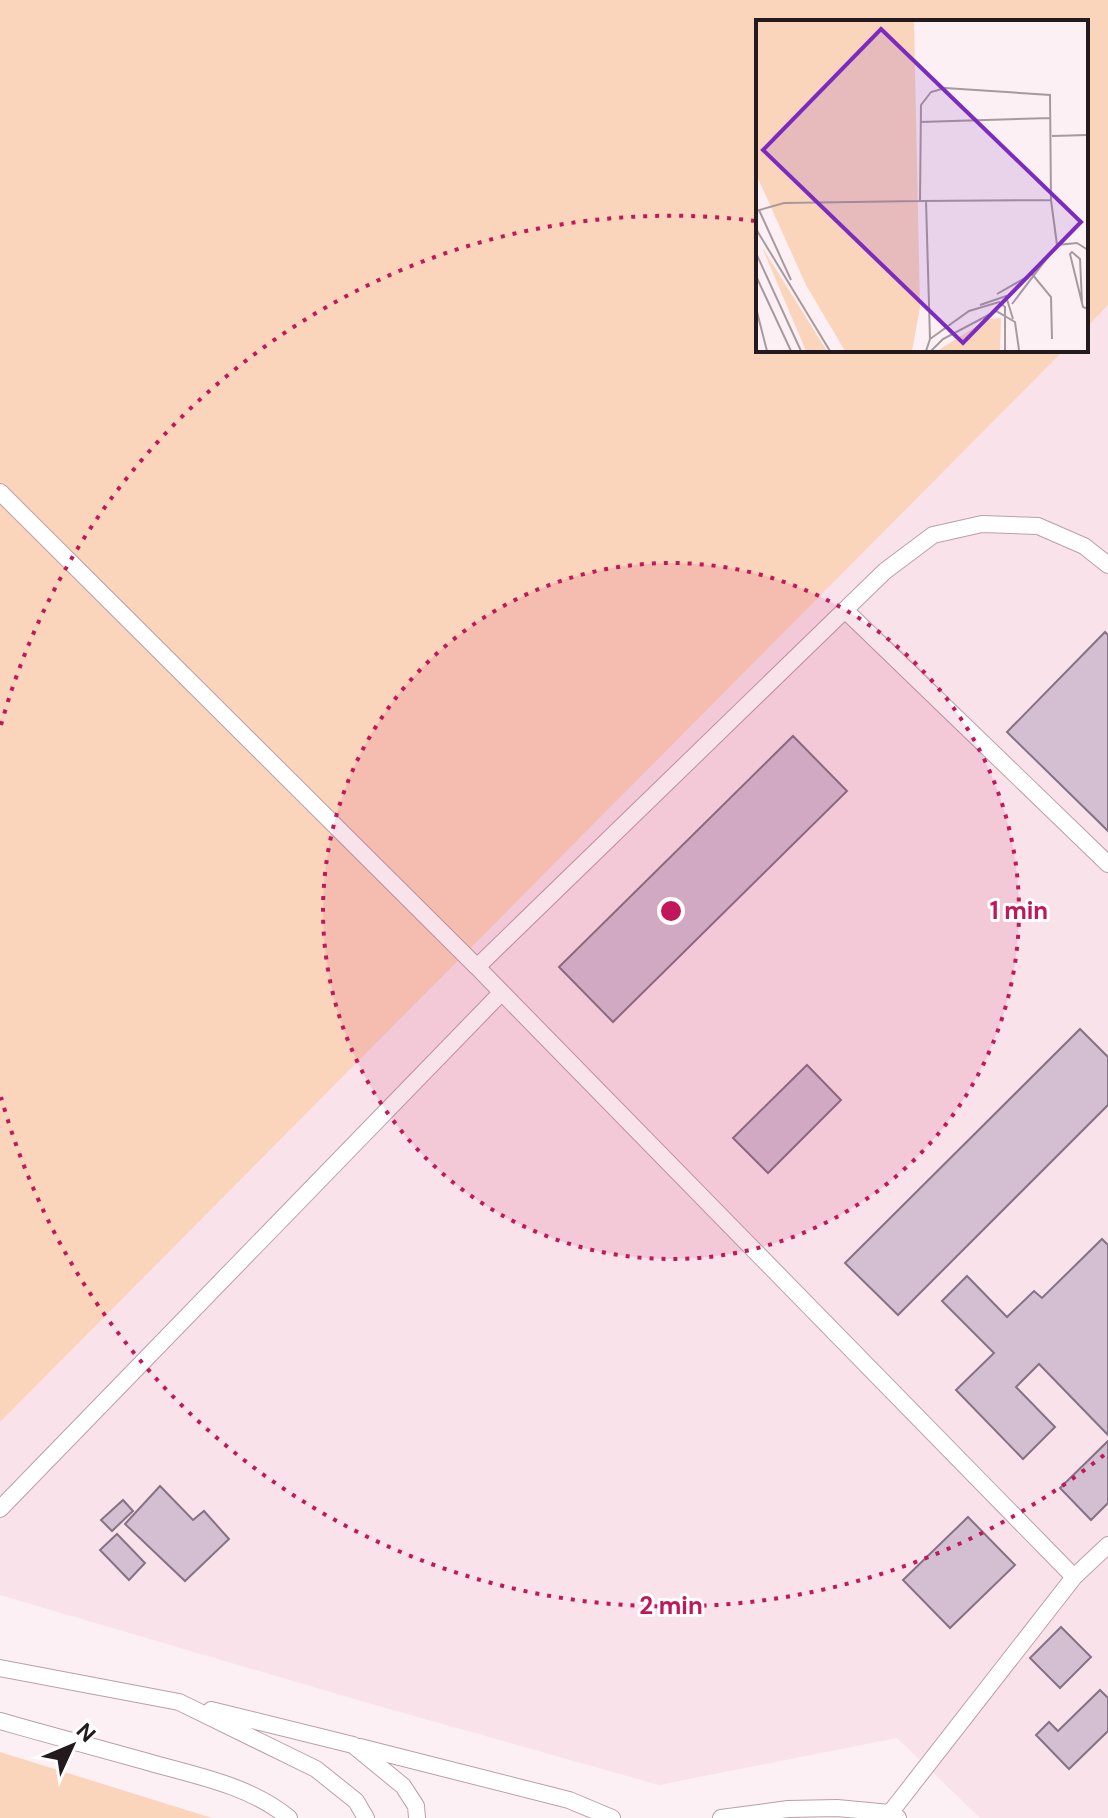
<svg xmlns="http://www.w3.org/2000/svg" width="1108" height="1818" font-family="'DM Sans',sans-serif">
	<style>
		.built { fill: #fae2ea; fill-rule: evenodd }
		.green { fill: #fbd4bc }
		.building { fill: #d3bed2; stroke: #857284; stroke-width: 2 }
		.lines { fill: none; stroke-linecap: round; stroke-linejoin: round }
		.lane-casing { stroke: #bb9fa8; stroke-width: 18 }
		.lane { stroke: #fff; stroke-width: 16 }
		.ring { fill: none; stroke: #c2185b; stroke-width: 4; stroke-dasharray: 4 8 }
		.inset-road { fill: none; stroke: #a69a9e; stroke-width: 2 }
		.view { fill: #7b2cbf; fill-opacity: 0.15; stroke: #7b2cbf; stroke-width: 4 }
		.inset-edge { fill: none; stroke: #24191d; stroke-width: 4 }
		.centre { fill: #c2185b; stroke: #fff; stroke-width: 4 }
		.ring-label { font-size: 24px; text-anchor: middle; font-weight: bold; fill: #c2185b; stroke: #fff; stroke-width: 6; stroke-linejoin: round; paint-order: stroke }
	</style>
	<rect width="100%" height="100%" fill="#fcf0f4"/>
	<path class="built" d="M0 0H1108V1818H980L897 1738 659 1785 361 1701 0 1595ZM758 22H1086V350H758Z"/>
	<path class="green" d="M0 0H1108V305L1086 328V22H758V350H1064L0 1422Z
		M0 1752 212 1818H0Z"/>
	<path class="building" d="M1105 632 1108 635V831L1007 732Z
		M793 736 847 791 613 1022 559 967Z
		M1080 1029 1108 1057V1105L898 1315 845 1263Z
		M807 1065 841 1100 768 1173 733 1138Z
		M1102 1239 1108 1245V1435L1039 1364 1016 1387 1055 1427 1023 1459 956 1390 994 1353 942 1301 967 1276 1007 1317 1034 1291 1042 1298Z
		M1108 1441V1503L1091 1520 1060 1488Z
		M160 1486 193 1520 204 1511 229 1539 185 1581 125 1524Z
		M123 1500 133 1511 112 1531 101 1520Z
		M968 1517 1015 1565 950 1628 903 1580Z
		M117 1534 145 1563 129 1580 100 1550Z
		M1061 1627 1091 1657 1060 1688 1030 1658Z
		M1100 1690 1108 1698V1731L1069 1769 1036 1735 1049 1722 1058 1731Z"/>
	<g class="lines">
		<g class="lane-casing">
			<path id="lane" d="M0 492 477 967
				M1108 565 1084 546 1038 526 982 524 933 535 885 571 477 967 1074 1577 1108 1545
				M846 611 1108 864
				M0 1509 501 993
				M0 1668 179 1702 316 1769 356 1801 366 1818
				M211 1710 353 1745 403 1786 416 1806 417 1818
				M0 1721C49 1735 98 1748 148 1762 196 1776 249 1785 289 1818
				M360 1747 569 1800 612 1818
				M890 1813 1074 1577
				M721 1818 788 1809 837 1808 890 1813 898 1818"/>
		</g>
		<use href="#lane" class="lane"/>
	</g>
	<circle cx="671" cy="911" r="348" fill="#c2185b" fill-opacity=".12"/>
	<g class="ring">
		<circle cx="671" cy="911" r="348"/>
		<path d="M1104 1455A695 695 0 0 1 1 1097M1 725A695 695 0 0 1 756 221"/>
	</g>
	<g transform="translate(756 20)">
		<rect width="332" height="332" fill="#fcf0f4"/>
		<path d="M0 1H158L164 287 156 331H89L50 265 0 154ZM6 227 71 331H50ZM245 298 244 331H181L232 299Z" fill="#fbd4bc"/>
		<path class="inset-road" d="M189 68 294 75 295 180 164 181 165 85 175 72ZM164 102 295 98M296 116 332 115M295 180 301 225M170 181 174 319M3 190 35 260M0 191 28 183 164 181M0 209 74 331M0 233 45 331M276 254 295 277 296 319M0 256 35 331M241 274 276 254M326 282 324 239 316 232 314 234 327 287 332 289M256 284 301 225 321 223 332 230M224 285 250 276 257 299M0 288 11 331M170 331 174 319 213 291 243 282 249 287V330M175 331 187 319 240 291 259 302 263 330"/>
		<path class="view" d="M125 9 325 202 207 323 7 130Z"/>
		<rect width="332" height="332" class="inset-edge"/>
	</g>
	<circle cx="671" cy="911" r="12" class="centre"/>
	<g class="ring-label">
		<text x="1019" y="919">1 min</text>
		<text x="671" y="1614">2 min</text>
	</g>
	<g transform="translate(72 1746) rotate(46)" stroke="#ffffff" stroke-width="6" paint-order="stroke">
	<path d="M0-6L14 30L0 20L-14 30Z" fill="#24191d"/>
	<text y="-12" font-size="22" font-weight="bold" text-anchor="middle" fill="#24191d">N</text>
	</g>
</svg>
